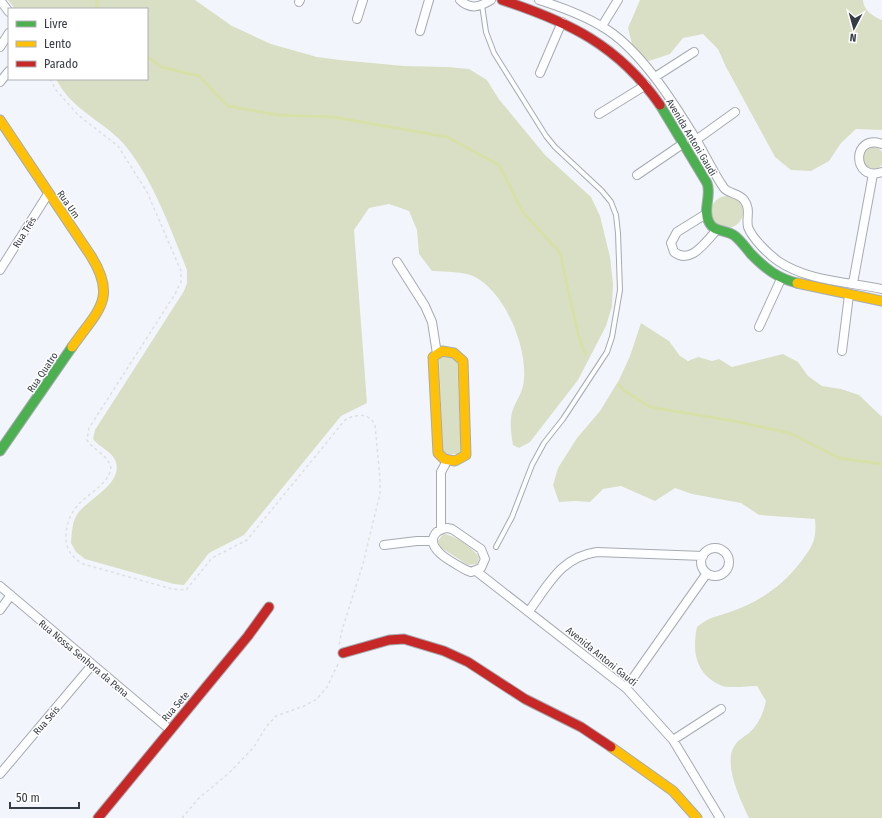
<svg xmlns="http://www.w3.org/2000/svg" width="882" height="818" font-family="'Fira Sans Condensed',sans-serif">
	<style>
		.green { fill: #d9dfc4 }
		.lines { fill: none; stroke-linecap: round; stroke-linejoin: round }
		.stream { stroke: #d8e0a9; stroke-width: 3 }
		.lane-casing { stroke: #a6abb1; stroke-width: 6 }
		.street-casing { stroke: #a6abb1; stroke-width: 10 }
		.fast-casing { stroke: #a6abb1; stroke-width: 11 }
		.slow-casing { stroke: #a6abb1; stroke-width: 11 }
		.jam-casing { stroke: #a6abb1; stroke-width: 11 }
		.path { stroke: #dedfe1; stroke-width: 1.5; stroke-dasharray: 3 3; stroke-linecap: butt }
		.lane { stroke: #fdfeff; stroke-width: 4 }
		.street { stroke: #fdfeff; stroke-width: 8 }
		.fast { stroke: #4caf50; stroke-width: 9 }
		.slow { stroke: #ffc107; stroke-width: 9 }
		.jam { stroke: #c62828; stroke-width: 9 }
		.labels { text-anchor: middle; stroke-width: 3; stroke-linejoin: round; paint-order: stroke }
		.street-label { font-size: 10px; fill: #353c45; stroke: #fff }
	</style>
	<rect width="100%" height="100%" fill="#f2f6fc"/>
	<path class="green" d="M8 0H195L232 26 271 44 317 57 340 60 404 66 448 67 469 69 487 80 498 98 545 155 591 197 600 216 610 257 613 284 612 306 606 326 578 380 530 442 519 448 513 445C511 434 509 420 513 409 516 402 521 394 523 386 530 352 506 293 475 277 464 271 445 272 432 271L419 254 417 230 409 211 389 204 369 208 354 230 367 403 341 416 244 535 209 553 184 585 174 584 85 559 76 552 71 543C72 532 72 521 78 513 90 498 125 482 115 460 111 451 99 447 93 439L95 430 184 291 187 283V270C171 230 151 174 122 142 100 119 72 110 56 79H147V9H15Z
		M640 0H863C863 10 874 17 882 20V130L856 129 841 143 829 161 811 171 791 170 775 157 726 67 718 49 703 34 683 38 670 54 649 61 633 48 628 28Z
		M862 158a11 11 0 1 1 22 0a11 11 0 1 1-22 0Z
		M711 212a16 16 0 1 1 32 0a16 16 0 1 1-32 0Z
		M641 323 669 341 680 356 688 361 698 357 712 361 719 359 732 367 783 354 798 362 808 376 822 386 841 389 859 395 882 417V818H749C741 801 722 763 735 745 738 740 744 737 749 733 759 724 763 714 766 701L757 686C749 686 727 689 720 685 695 674 692 650 697 627 710 617 712 618 727 613 756 604 781 587 799 564 812 547 817 541 815 519L759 515 741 503 692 494 675 488 655 501 621 486 603 489 590 502 576 501 559 502 553 485 558 468 577 438 600 411 619 380 630 356Z
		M439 357H455L457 359 461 452 459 454H443Z
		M443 534C451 533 478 551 479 558L477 564 468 565 440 547 438 541Z"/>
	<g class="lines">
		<path class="stream" d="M97 0V9
			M147 56 161 67 199 76 228 106 278 115 333 117 447 137 499 165 522 211 560 253 578 334 585 354
			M619 385 625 391 650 407 734 421 790 433 839 458 882 464"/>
		<g class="lane-casing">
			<path id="lane" d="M482 5 486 32 494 53 546 136 555 147 602 191 611 202 616 215 618 233 620 290 612 337 607 352 563 419 544 443 532 465 512 517 496 547"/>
		</g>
		<g class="street-casing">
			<path id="street" d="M0 0 9 12
				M460 0C470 10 480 7 491 0
				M539 0C561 7 581 14 601 26 639 47 674 103 697 141 706 156 714 174 724 188 729 194 739 193 744 200 751 209 746 217 748 227 752 238 768 254 778 261 807 281 848 282 882 289
				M299 2 300 0
				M357 19 363 0
				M602 26 618 0
				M420 31 429 0
				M0 47 9 33
				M540 73 562 22
				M655 77 694 52
				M0 82 9 71
				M599 114 646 85
				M696 140 735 112
				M882 144C851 133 852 183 882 172
				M637 175 684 143
				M706 214 677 232 671 243 674 252C691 265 705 242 716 231
				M397 262 425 306 432 322 437 354
				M0 270 48 194
				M853 283 873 174
				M759 327 781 279
				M842 351 849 295
				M447 528 452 529 481 549 485 559 481 568 471 572 466 570C456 564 427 551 434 536 436 531 441 529 447 528Z
				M441 529V472L447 461
				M384 545 417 541H433
				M701 562a14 14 0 1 1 28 0a14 14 0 1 1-28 0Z
				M476 571 626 688 673 740 720 818
				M0 586 169 729
				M0 610 11 595
				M529 611C549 584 561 557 597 552L703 556
				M626 688 707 573
				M673 740 721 709
				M0 774 92 665"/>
		</g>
		<g class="fast-casing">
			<path id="fast" d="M660 105 707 183C712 196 702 210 709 222 714 233 726 229 735 236 741 241 746 248 751 254 766 269 777 278 797 283
				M0 451 72 347"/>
		</g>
		<g class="slow-casing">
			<path id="slow" d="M0 120 91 256C118 299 97 311 72 347
				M797 283 882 301
				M442 351 454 353 463 361 466 455 455 461 444 459 438 453 433 357Z
				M611 747 673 791 697 818"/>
		</g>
		<g class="jam-casing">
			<path id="jam" d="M502 0C569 22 618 45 660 105
				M343 653 389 640 404 639 444 651 468 662 525 699 581 727 611 747
				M98 818 248 636 269 607"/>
		</g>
		<path class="path" d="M50 79 56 90 78 115 118 146 147 192 181 271V282L175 294 89 428 87 440C94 451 109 455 111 469 104 495 69 495 66 534 65 548 71 557 83 564L172 589 186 590 212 558 247 540 345 420C355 414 369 412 375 425L380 479V494L363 564 342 630 339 645
			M182 818 199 798 229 773 254 747 266 727 276 716 304 706 317 699 327 687 339 662"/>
		<use href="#lane" class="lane"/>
		<use href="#street" class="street"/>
		<use href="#fast" class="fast"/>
		<use href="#slow" class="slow"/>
		<use href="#jam" class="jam"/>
	</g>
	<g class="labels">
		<g class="street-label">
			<text transform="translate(692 137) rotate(59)" y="4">Avenida Antoni Gaudi</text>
			<text transform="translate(69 204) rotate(55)" y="4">Rua Um</text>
			<text transform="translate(24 232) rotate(-58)" y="4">Rua Três</text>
			<text transform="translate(42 372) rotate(-56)" y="4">Rua Quatro</text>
			<text transform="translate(602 656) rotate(39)" y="4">Avenida Antoni Gaudi</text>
			<text transform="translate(84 658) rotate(40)" y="4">Rua Nossa Senhora da Pena</text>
			<text transform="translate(175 706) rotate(-49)" y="4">Rua Sete</text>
			<text transform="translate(46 720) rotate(-49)" y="4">Rua Seis</text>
		</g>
	</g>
	<rect x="8" y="8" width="140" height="72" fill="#ffffff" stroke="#aeb1b5"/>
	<rect x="16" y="21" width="20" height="6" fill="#4caf50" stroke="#aeb1b5"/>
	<text x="44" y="28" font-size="12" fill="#353c45">Livre</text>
	<rect x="16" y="41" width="20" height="6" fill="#ffc107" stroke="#aeb1b5"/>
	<text x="44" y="48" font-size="12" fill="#353c45">Lento</text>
	<rect x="16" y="61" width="20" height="6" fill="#c62828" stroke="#aeb1b5"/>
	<text x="44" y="68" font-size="12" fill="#353c45">Parado</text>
	<g transform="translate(854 28) rotate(186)" stroke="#ffffff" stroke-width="3" paint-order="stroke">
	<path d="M0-3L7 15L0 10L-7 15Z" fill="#353c45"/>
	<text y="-6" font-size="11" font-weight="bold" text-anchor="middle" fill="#353c45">N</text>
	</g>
	<path d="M10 802v6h69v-6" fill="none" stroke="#353c45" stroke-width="2"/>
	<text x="16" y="802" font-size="12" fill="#353c45" stroke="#ffffff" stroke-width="3" paint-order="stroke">50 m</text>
</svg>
